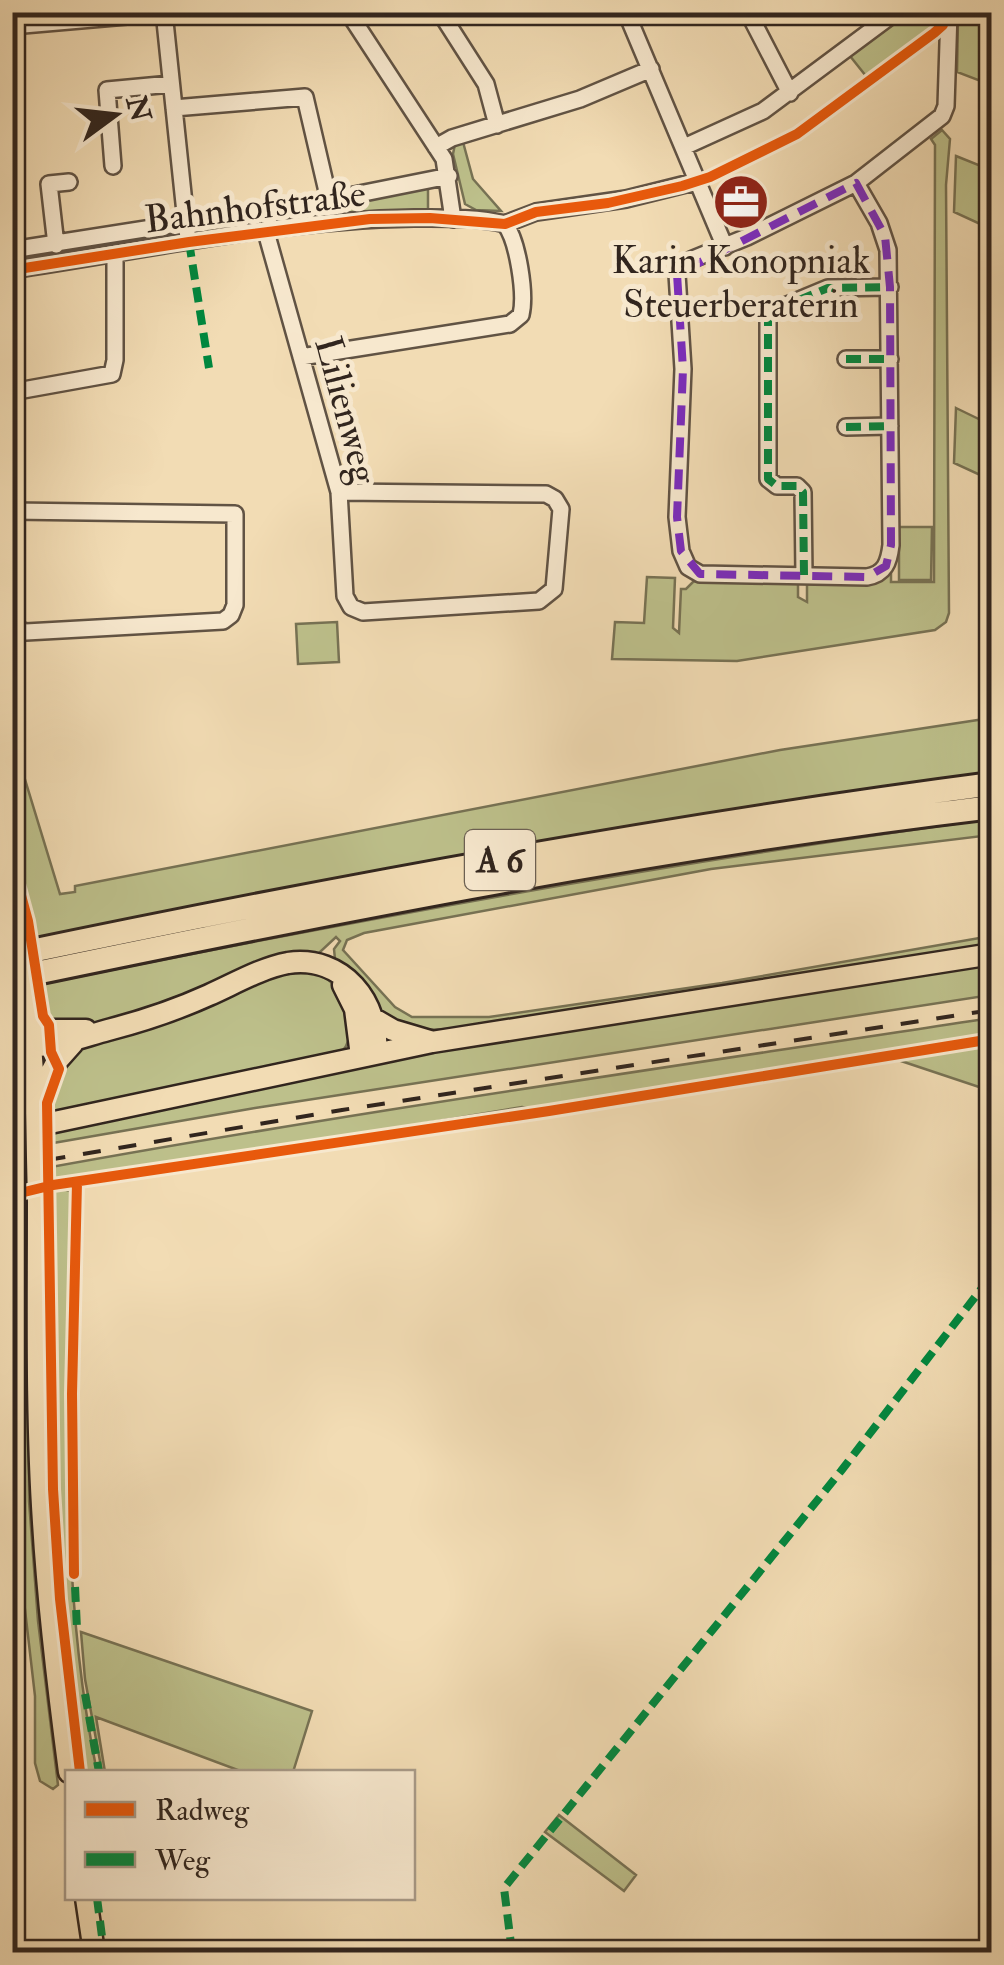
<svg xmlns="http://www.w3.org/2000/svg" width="1004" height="1965" font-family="'IM FELL Double Pica',serif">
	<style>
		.green { fill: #bdc08b; stroke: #777254; stroke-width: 2.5 }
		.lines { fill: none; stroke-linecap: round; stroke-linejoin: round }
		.minor-casing { stroke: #615344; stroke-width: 20 }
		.major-casing { stroke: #31251e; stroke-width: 25 }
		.highway-casing { stroke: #31251e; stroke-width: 28 }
		.minor { stroke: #f7e8ce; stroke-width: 15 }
		.major { stroke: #f2dcb4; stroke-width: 20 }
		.highway { stroke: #f2dcb4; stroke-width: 22 }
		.rail { stroke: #31251e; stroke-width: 4; stroke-dasharray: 18 18; stroke-linecap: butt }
		.major-bridge-casing { stroke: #31251e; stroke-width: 25; stroke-linecap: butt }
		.major-bridge { stroke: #f2dcb4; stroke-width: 20 }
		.quiet { stroke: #00873e; stroke-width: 8; stroke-dasharray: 15 8; stroke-linecap: butt }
		.cycleway-casing { stroke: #f7e8ce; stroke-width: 16 }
		.cycleway { stroke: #e8590c; stroke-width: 10 }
		.marked { fill: none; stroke: #7b2cbf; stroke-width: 8; stroke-dasharray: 20 12; stroke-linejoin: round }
		.labels { text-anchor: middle; stroke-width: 10; stroke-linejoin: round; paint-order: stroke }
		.shield { fill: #f7e8ce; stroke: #6c6053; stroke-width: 2.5 }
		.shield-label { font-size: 35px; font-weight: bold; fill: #31251e }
		.street-label { font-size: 38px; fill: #31251e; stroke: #f7e8ce }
		.poi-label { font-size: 38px; fill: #31251e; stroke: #f7e8ce }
	</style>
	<rect width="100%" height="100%" fill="#f2dcb4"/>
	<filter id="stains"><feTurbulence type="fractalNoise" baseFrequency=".002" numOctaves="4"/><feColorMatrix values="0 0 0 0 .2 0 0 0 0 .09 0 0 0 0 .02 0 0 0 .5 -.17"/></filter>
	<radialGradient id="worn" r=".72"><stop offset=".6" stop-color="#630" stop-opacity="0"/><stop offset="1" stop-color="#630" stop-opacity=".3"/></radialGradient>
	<path class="green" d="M910 12 921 13 933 29 866 76 850 56Z
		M969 13 991 19V85L957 72 958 19Z
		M942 130 950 139 946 185 949 613 946 622 935 630 737 661 612 659 615 622 644 623 647 577 675 578 673 628 679 633 681 589H686L694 581 798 582V597L807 602V582L881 579 891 571V582H934L935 145 931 139Z
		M463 142 473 179 501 211 476 210 465 204 453 154 455 144Z
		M956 156 991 170V229L954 212Z
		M428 184V212L204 234 202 227Z
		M956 408 991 425V480L954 463Z
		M899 527H932L931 580H899Z
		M337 622 339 662 298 664 296 624Z
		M991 718 992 772C663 815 337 876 13 943V937L32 931 13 848 12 737 60 894 75 892V886L780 750Z
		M991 819V835L711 869 364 933 347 940 343 950 395 1007 412 1017H489L722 983 991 936V949L473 1028 421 1030 385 1019 335 959 334 949 340 941 336 937 319 953 108 1023C91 1025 55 1031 45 1012 42 1006 42 995 40 988L13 995 25 1120 13 1123V990C337 923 663 863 991 819Z
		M991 960V995L255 1108 13 1150V1137L401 1057Z
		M302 970C313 973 324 975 332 983 346 997 357 1035 343 1050L49 1116C48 1091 64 1068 77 1048L267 977Z
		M991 1018V1037L856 1061 847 1058 802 1064 796 1069 533 1109 522 1107 129 1173 51 1182 13 1191V1174C338 1114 665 1068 991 1018Z
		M991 1043V1091L895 1059Z
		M58 1188 71 1191 74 1198C68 1389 58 1584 97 1772H82L57 1547 51 1388V1189Z
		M26 1193 29 1501 38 1621 58 1785 53 1789 40 1781 35 1763V1696L13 1506 12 1198Z
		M81 1632 312 1711 293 1772H243L96 1717 105 1772H102L85 1679Z
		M559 1815 636 1875 624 1891 545 1832Z"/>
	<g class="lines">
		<g class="minor-casing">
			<path id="minor" d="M164 12 187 232
				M348 12 444 159 453 219
				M440 12 486 84 497 125
				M626 12 725 247
				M748 12 790 93
				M12 26 173 12
				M174 108 305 97 329 200
				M436 147 452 138 580 99 651 69
				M684 147 763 111 896 12
				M113 166 107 90 171 84
				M856 183 879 223 888 250 891 545C889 562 885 574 867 577L700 574 688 567 681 551 677 517 683 369 677 274 683 264 693 259 747 237 856 183 942 116 946 106 949 12
				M505 224 536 212 626 199 698 181
				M266 232 339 492 345 596 351 607 363 612 539 601 554 589 561 509 555 499 546 494 339 492
				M56 245 49 184 69 182
				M12 250 329 200 449 176
				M12 270C145 250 280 220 414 218 443 218 477 217 505 224
				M301 357 510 324 521 315C526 294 518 241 505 224
				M846 359H890
				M12 392 112 374 115 360V254
				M846 427 890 426
				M12 511 235 514V605L231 615 223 621 26 632 17 629 12 618
				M804 575 803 492 797 486H777L768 479V313L828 288 890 287"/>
		</g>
		<g class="major-casing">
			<path id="major" d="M343 985 355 1009 361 1056
				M28 1004 36 1113
				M374 1019 393 1030 430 1041
				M31 1030H86
				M33 1046C61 1046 82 1037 108 1030 143 1021 176 1010 209 995 234 984 261 968 288 963 343 955 380 1002 376 1053
				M37 1099 57 1061 73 1043
				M12 1131 432 1042 992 954
				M38 1202C38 1308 36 1416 43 1522 48 1606 58 1689 69 1772
				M86 1898 94 1952"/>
		</g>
		<g class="highway-casing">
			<path id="highway" d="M12 955C337 887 663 827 992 784
				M12 978C337 910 663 846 992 807"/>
		</g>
		<use href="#minor" class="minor"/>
		<use href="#major" class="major"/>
		<use href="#highway" class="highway"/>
		<path class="rail" d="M12 1166 342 1110 992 1010"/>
		<g class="major-bridge-casing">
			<path id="major-bridge" d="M16 923 28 1004
				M36 1113 38 1202"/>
		</g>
		<use href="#major-bridge" class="major-bridge"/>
		<path class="quiet" d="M189 242 209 368
			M846 359H890
			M846 427 890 426
			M804 575 803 492 797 486H777L768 479V313L828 288 890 287
			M74 1564 77 1629
			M85 1694 99 1772
			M97 1898 104 1952
			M512 1952 504 1888 841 1471 982 1288 989 1261 992 1207"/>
		<g class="cycleway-casing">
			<path id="cycleway" d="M12 270 189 242 370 219 430 218 505 224 536 212 608 203 682 186 710 177 797 134 934 33 943 25V16L959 12
				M12 862 28 921 43 1016 49 1025 51 1052 59 1069 47 1103 53 1489 60 1599 80 1772
				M12 1195 53 1185 549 1111 992 1039
				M74 1574 72 1394 77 1183"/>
		</g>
		<use href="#cycleway" class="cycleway"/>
	</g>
	<path class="marked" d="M856 183 885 236 890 287 891 545 886 566 867 577 700 574 681 551 677 517 683 369 677 274Z"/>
	<defs>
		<g id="office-disc" transform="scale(2.875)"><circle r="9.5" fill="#8f2418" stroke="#f7e8ce"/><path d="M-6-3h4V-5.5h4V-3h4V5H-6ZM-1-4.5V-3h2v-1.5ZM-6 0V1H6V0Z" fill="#fff"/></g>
	</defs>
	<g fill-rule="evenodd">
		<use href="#office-disc" x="741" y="202"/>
	</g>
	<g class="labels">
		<rect class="shield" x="465" y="830" width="70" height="60" rx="8"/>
		<g class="shield-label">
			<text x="500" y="872">A 6</text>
		</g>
		<g class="street-label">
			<text transform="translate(255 206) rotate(-7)" y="13">Bahnhofstraße</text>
			<text transform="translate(347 410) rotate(75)" y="13">Lilienweg</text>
		</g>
		<g class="poi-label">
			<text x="741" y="273">Karin Konopniak<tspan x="741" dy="44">Steuerberaterin</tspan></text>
		</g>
	</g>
	<rect width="1004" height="1965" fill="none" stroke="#f2dcb4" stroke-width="50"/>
	<rect x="15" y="15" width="974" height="1935" fill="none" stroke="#31251e" stroke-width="5"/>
	<rect x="25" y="25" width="954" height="1915" fill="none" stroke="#31251e" stroke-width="2.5"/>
	<rect x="65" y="1770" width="350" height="130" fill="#f7e8ce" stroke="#a89a88" stroke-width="2.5"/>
	<rect x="85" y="1802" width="50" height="15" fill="#e8590c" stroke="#a89a88" stroke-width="2.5"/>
	<text x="155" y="1820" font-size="30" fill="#31251e">Radweg</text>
	<rect x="85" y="1852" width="50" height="15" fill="#00873e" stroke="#a89a88" stroke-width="2.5"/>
	<text x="155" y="1870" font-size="30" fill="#31251e">Weg</text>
	<g transform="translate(115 115) rotate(75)" stroke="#f7e8ce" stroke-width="8" paint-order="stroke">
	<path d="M0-8L18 38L0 25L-18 38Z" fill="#31251e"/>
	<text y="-15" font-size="28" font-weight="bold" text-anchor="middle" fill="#31251e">N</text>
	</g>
	<rect width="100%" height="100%" filter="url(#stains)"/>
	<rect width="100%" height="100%" fill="url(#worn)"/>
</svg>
